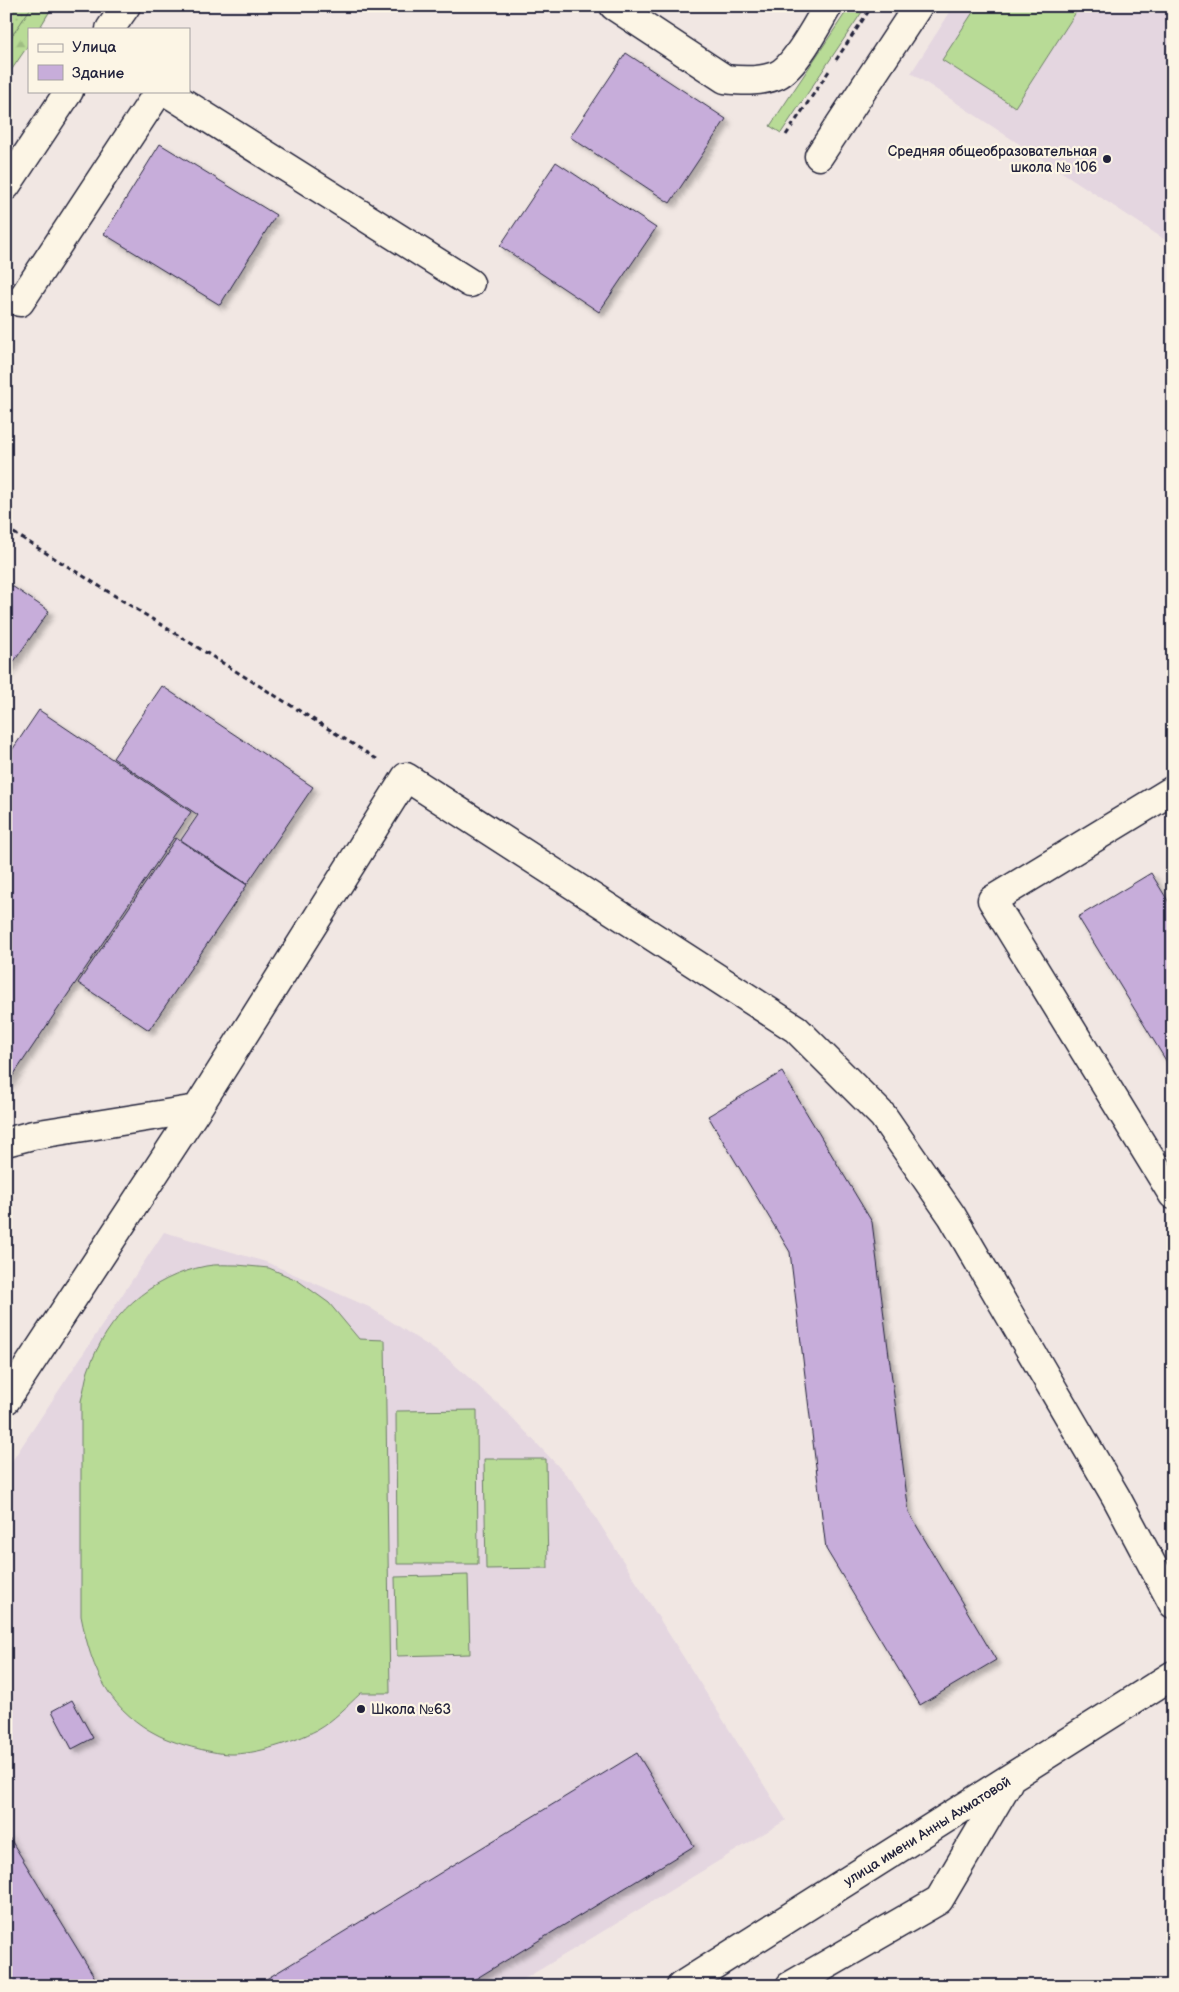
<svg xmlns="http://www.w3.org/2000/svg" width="1179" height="1992" font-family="'Balsamiq Sans',sans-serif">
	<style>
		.built { fill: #e4d6e0 }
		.grass { fill: #b8db96; stroke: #6d7e68 }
		.forest { fill: url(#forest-firs); stroke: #6d7e68 }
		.park { fill: url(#park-dots); stroke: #6d7e68 }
		.building { fill: #c7adda; stroke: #22223b; filter: url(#shadow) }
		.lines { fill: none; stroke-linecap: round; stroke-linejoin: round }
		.minor-casing { stroke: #22223b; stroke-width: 31 }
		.path { stroke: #22223b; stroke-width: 3; stroke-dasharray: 5 4; stroke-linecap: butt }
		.minor { stroke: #fcf5e5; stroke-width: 28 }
		.poi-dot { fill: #22223b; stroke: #fcf5e5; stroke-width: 2 }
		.labels { text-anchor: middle; stroke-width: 4.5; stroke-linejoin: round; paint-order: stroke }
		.poi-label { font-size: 14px; fill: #22223b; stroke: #fcf5e5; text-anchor: end }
		.street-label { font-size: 14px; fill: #22223b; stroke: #fcf5e5 }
	</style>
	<defs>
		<pattern id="forest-firs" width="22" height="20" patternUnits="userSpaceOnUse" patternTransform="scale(1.25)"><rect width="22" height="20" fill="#b8db96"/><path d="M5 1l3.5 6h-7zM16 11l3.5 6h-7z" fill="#9ebc82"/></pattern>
		<pattern id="park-dots" width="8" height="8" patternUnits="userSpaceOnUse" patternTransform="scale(1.25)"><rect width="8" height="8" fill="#b8db96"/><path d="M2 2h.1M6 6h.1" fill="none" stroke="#9ebc82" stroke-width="1.8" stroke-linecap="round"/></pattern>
		<filter id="shadow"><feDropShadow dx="4.5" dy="4.5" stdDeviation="2.5" flood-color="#0004"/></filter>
	</defs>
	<rect width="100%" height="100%" fill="#f1e7e3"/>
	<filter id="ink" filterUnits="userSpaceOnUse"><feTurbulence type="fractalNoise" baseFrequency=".02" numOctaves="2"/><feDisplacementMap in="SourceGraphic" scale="10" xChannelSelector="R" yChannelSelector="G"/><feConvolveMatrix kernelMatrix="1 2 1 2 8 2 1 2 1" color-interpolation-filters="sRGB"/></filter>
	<g filter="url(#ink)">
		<path class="built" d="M954 6H1173V245L911 73Z
			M164 1232 266 1262 369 1307 447 1358 507 1412 574 1483 786 1820 513 1986H6V1470Z"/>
		<path class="grass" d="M850 6H866L781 133 770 126Z
			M977 6H1080L1015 107 942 60Z
			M237 1265 269 1268 297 1280 329 1303 359 1339 385 1340 390 1693H361C347 1706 333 1721 317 1730 294 1742 255 1755 229 1754 210 1753 172 1743 156 1734 138 1725 118 1708 108 1691 93 1669 86 1641 81 1616V1401C84 1391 85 1380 88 1371 107 1316 149 1277 206 1266 216 1264 227 1265 237 1265Z
			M477 1410 478 1564H397L396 1411Z
			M484 1459H546L548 1568 486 1569Z
			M468 1575 470 1654 397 1656 395 1577Z"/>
		<path class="forest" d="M6 6H53L39 29H29V44L6 78Z"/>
		<path class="park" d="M6 6H32L6 45Z"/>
		<path class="building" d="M626 53 726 119 670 203 570 137Z
			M160 144 276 215 220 305 104 234Z
			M556 162 656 228 599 312 500 246Z
			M6 582 49 611 6 673Z
			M162 686 313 787 247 884 181 840 198 815 113 758Z
			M39 710 191 812 6 1086V759Z
			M176 838 247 885 149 1030 78 983Z
			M1151 873 1173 909V1072L1078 917Z
			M782 1072 872 1222 909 1513 996 1660 920 1705 826 1549 790 1252 708 1116Z
			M72 1700 93 1738 72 1749 52 1711Z
			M637 1753 694 1846 464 1986H255Z
			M6 1832 100 1986H6Z"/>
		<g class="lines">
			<g class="minor-casing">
				<path id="minor" d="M614 6 725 79C742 81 759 82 775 76 794 70 817 24 828 6
					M110 29 126 6
					M165 91 470 283
					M819 156 918 6
					M6 186 69 91
					M20 302 159 91
					M1173 790 992 900 1173 1195
					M6 1142 33 1135 197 1109
					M6 1400 197 1109 406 777 796 1029 883 1116 952 1216 1116 1497 1173 1604
					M681 1986 1173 1675
					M790 1986 939 1900 1008 1783"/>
			</g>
			<path class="path" d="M836 60 872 6
				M786 135 829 71
				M6 528 380 761"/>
			<use href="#minor" class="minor"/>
		</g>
	</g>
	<g class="poi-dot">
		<circle cx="1107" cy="159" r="5"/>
		<circle cx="361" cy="1709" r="5"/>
	</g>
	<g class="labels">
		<g class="poi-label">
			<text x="1097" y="156">Средняя общеобразовательная<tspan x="1097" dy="16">школа № 106</tspan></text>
			<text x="371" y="1714" text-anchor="start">Школа №63</text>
		</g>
		<g class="street-label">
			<text transform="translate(927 1831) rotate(-32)" y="5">улица имени Анны Ахматовой</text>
		</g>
	</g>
	<rect width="1179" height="1992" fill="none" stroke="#fcf5e5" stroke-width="25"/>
	<rect x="12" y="12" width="1154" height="1967" fill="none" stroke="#22223b" stroke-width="2" filter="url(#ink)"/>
	<rect x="28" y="28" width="162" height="65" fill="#fcf5e5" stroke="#a5a1a1"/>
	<rect x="38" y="44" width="25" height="8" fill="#fcf5e5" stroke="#a5a1a1"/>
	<text x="72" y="52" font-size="15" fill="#22223b">Улица</text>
	<rect x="38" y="65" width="25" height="15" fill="#c7adda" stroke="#a5a1a1"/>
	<text x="72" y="78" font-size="15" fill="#22223b">Здание</text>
</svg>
